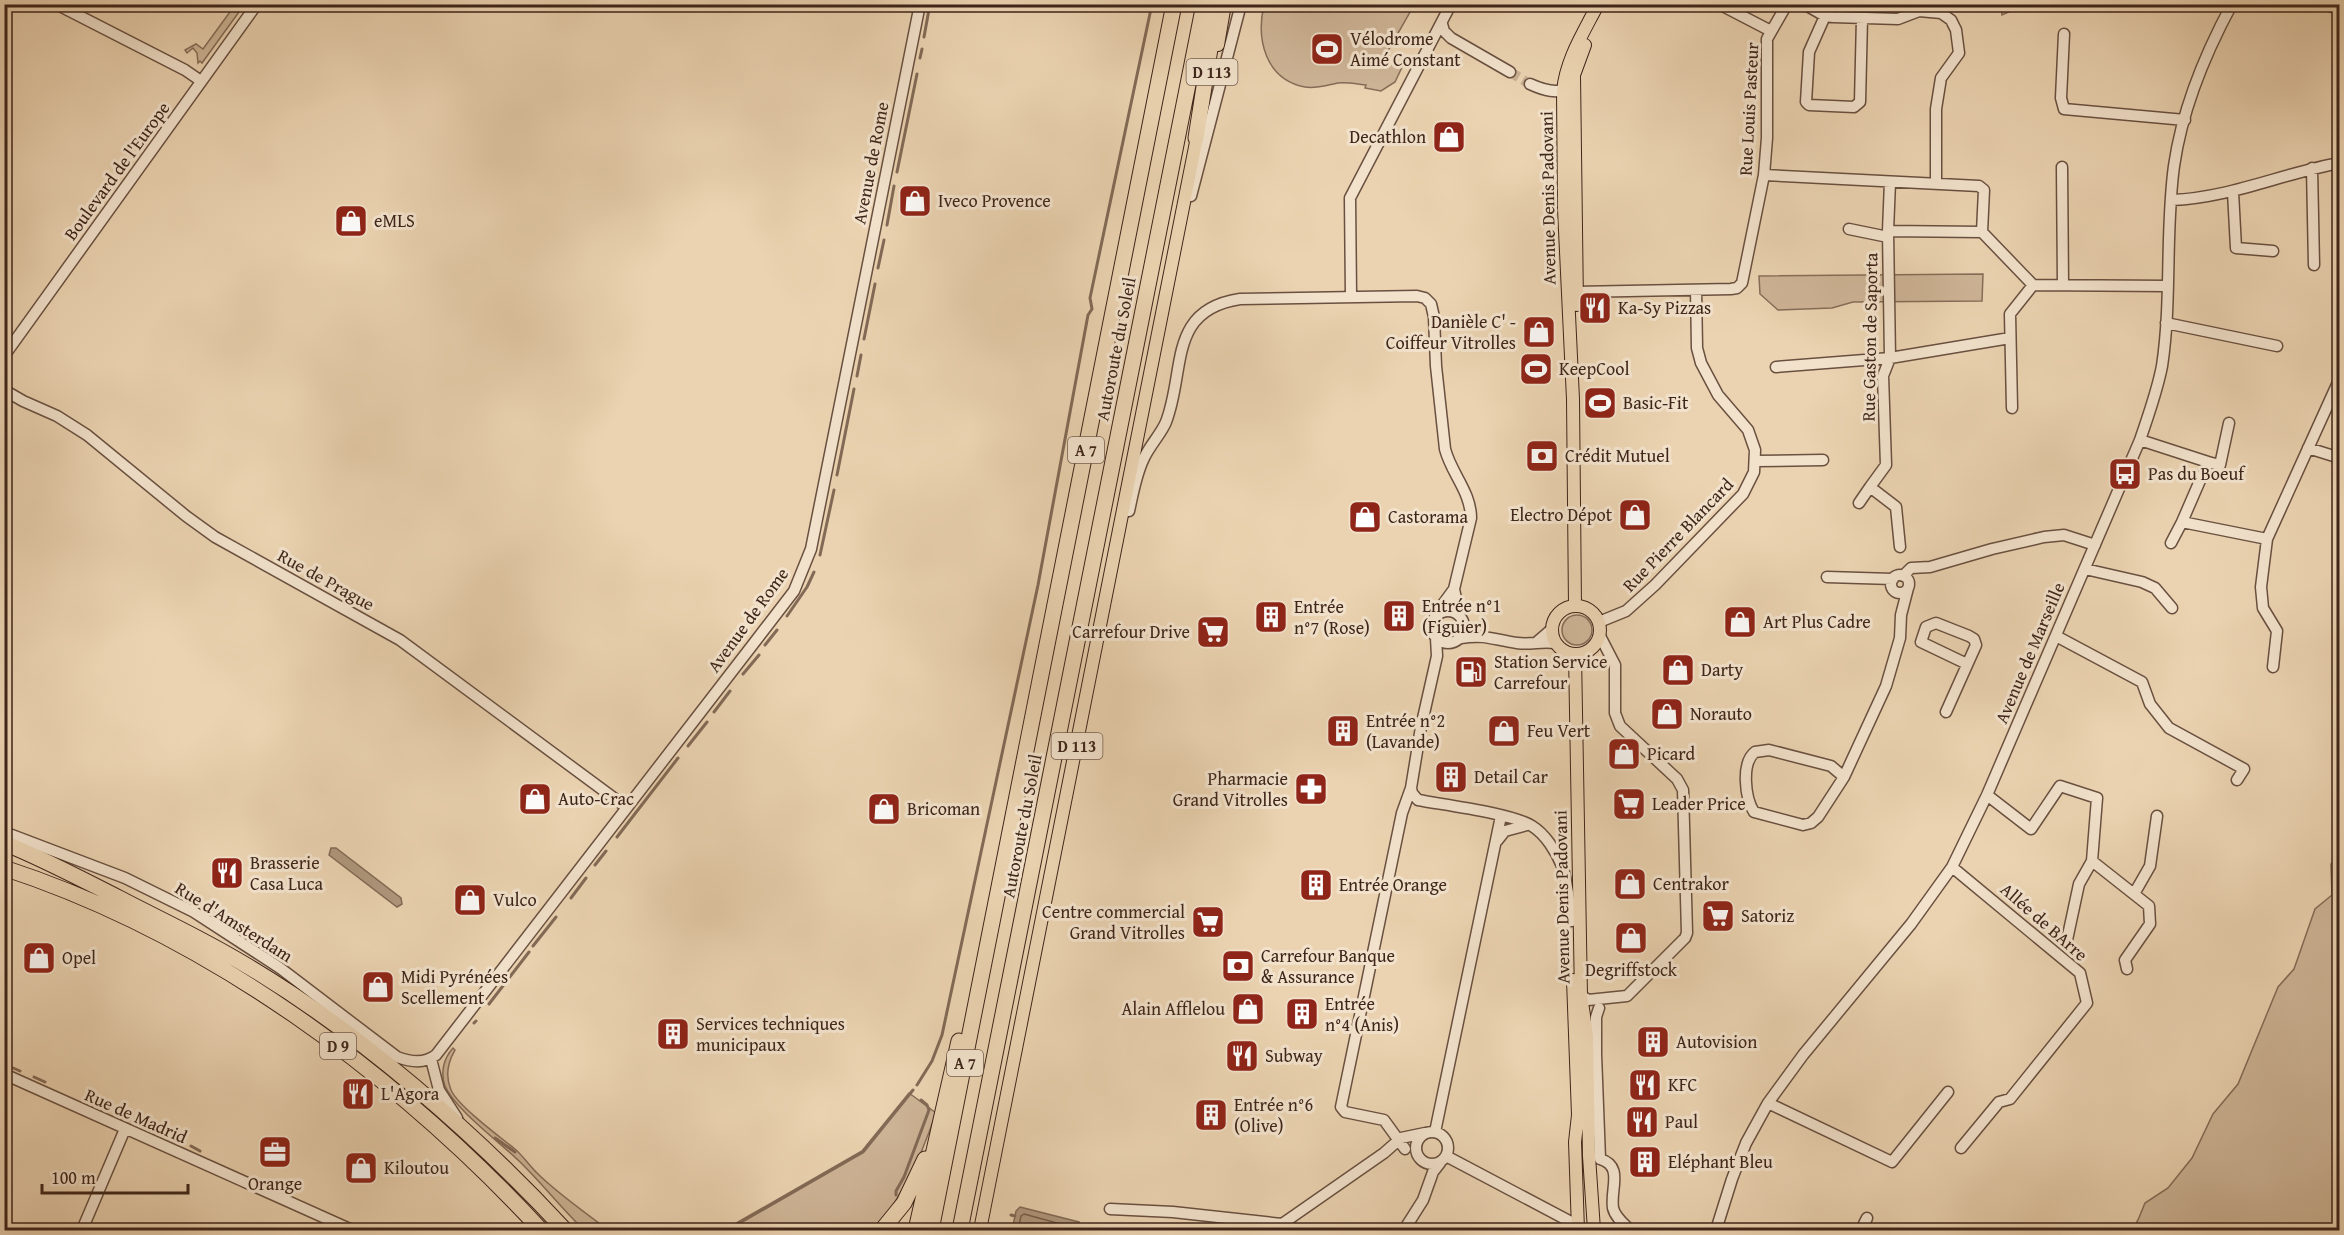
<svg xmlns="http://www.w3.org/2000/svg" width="2344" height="1235" font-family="'Gentium Book Plus',serif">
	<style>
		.green { fill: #ceb597; stroke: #866d58; stroke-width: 1.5 }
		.water { fill: #b0987e; stroke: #826a56; stroke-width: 1.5 }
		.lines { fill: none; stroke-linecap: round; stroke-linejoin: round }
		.shore { stroke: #775e4c; stroke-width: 1.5 }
		.stream { stroke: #826a56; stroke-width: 3 }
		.minor-tunnel { stroke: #c8b093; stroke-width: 10; stroke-dasharray: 10 5; stroke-linecap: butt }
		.minor-casing { stroke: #695040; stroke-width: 13 }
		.major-casing { stroke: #3e251a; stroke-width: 14 }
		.highway-casing { stroke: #3e251a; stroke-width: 17 }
		.minor { stroke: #f2e2cc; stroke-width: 10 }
		.major { stroke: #ebd3b1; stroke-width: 12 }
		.highway { stroke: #ebd3b1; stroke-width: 15 }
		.labels { text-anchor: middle; stroke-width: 6; stroke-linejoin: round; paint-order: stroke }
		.shield { fill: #f2e2cc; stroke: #745e4f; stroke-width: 1.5 }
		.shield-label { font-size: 16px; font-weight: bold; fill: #3e251a }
		.poi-label { font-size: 18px; fill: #3e251a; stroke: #f2e2cc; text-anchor: start }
		.street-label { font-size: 18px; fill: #3e251a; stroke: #f2e2cc }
	</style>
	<rect width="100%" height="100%" fill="#ebd3b1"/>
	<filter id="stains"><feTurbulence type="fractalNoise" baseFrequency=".00333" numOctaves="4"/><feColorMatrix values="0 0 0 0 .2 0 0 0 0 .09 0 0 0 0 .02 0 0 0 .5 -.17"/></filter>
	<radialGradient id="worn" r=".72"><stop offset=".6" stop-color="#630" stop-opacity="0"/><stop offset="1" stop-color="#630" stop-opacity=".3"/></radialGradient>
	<path class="green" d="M235 5H244L202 63 200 61 198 63 197 53 193 48 187 53 185 50 196 44 203 49Z
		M1264 5H1414L1388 51 1389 58 1403 65 1395 82 1381 91 1365 88 1366 85C1357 84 1347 82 1338 83 1327 85 1316 89 1305 87 1265 79 1256 39 1264 5Z
		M2001 5V4L2155 5 2018 8 2002 15Z
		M1983 274 1982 301 1853 302 1832 308 1778 310 1760 294 1759 276Z
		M1562 630a15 15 0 1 1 30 0a15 15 0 1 1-30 0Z
		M2339 856V1230H2132L2138 1220 2145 1203 2168 1188 2192 1158 2213 1114 2238 1084 2278 987 2294 969 2315 909 2332 895 2331 864Z
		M453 1048 455 1050C448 1062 445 1076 451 1090 458 1106 500 1137 515 1149 523 1156 529 1165 537 1173 558 1194 585 1212 608 1230H584C561 1208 541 1182 518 1160 498 1141 454 1108 445 1086 440 1072 444 1058 453 1048Z
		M909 1093 936 1113C920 1159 905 1193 874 1230H724L862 1151Z"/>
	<path class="water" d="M331 848H336L401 898 402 904 397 907 329 855Z
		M1020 1207 1079 1222 1084 1230H1012L1016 1211Z"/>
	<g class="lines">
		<path class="shore" d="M1018 1230 1021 1216 1024 1214 1075 1228 1078 1230"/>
		<path class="stream" d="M924 37 930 4
			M920 58 922 49
			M897 172 917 74
			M887 225 894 186
			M878 268 884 240
			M864 339 875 284
			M857 376 861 355
			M837 475 854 389
			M820 555 834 490
			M787 616 807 587 814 572
			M765 645 777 630
			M743 674 759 655
			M714 712 730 691
			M688 746 707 722
			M617 837 678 758
			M595 865 606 851
			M571 898 586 878
			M533 946 556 917
			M489 1004 529 952
			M474 1023 476 1021
			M4 1064 20 1071
			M34 1077 45 1082
			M917 1085 932 1061 942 1035 1038 585 1088 315 1092 309 1090 298 1152 4
			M132 1121 144 1126
			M162 1133 182 1143
			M495 1138 515 1152
			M191 1146 200 1151
			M896 1195V1191L904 1177 929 1110 927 1105 921 1100
			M1011 1215 1015 1216
			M727 1230 863 1152 913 1090"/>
		<path class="minor-tunnel" d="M1510 72 1530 84"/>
		<g class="minor-casing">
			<path id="minor" d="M56 4 185 70 201 81
				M1719 4 1771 31
				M1804 4 1825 16 1833 17 1898 19 1919 11 1941 13 1951 20 1956 30 1959 53 1941 78 1936 109V183
				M2325 4 2340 10
				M1825 16 1809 52 1806 102 1809 105 1854 107 1860 102 1862 18
				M1442 24 1444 31 1451 38 1510 72
				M2064 34 2061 98 2064 109 2185 120
				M1530 84C1543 90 1558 95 1570 87
				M2062 167 2063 285
				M2312 168 2314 265
				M1764 175 1979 186 1984 190 1982 232
				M1890 182 1888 231 1890 358 1883 376 1886 465 1870 487 1896 507 1900 547
				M2233 192 2236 248 2273 251
				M1191 196 1241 4
				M2172 200C2230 198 2283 173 2340 163
				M1849 229 1888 237
				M1888 231 1982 232 2033 285 2010 314 2012 408
				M2033 285 2167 286
				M1576 292 1731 289 1737 288 1742 283 1764 175 1767 138V39L1787 4
				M1351 296 1350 198 1451 4
				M2166 323 2277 346
				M4 356 257 4
				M1776 367 1890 358 2010 338
				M4 390 23 401 57 416 87 435 186 516 215 537 400 640 626 807
				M2140 440 2208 462 2182 522 2267 539
				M2308 448 2340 458
				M1755 461 1823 460
				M2208 462 2220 465 2229 423
				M1859 503 1870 487
				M1129 511C1133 493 1136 474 1144 458 1150 445 1161 434 1166 422 1186 370 1167 310 1240 299L1417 296 1425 298 1431 304 1434 317 1436 366 1445 449C1451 473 1471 492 1471 518L1454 589 1459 613
				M2171 543 2182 522
				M2085 569 2142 582 2155 588 2172 608
				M1891 584a9 9 0 1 1 18 0a9 9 0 1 1-18 0Z
				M1903 576 1911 568 1930 567 1992 549 2044 537 2064 535 2095 545
				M1827 577 1893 579
				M1432 627a16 16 0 1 1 32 0a16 16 0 1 1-32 0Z
				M1435 615 1454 589
				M1599 622 1626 611 1655 585 1743 494 1754 472 1755 450 1748 430 1718 395 1701 363 1697 348 1696 290
				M2056 636 2142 682 2150 704 2169 728 2244 769 2237 780
				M1461 638C1486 634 1494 640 1517 643 1530 645 1542 641 1555 643
				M1538 641 1552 629
				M2273 667 2277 631 2263 608 2261 587 2267 539 2340 378
				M1946 712 1976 645 1974 639 1969 636 1936 623 1926 627 1921 642 1967 664
				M1844 777 1831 766 1769 750 1755 752C1741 763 1745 798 1754 812L1803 825 1811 823 1818 817 1844 777 1886 686 1900 638 1901 615 1908 588
				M1411 788 1412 793 1418 800C1445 805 1511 813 1532 826 1545 834 1556 851 1562 866 1568 883 1569 903 1572 921
				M1987 795 2031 829 2060 786 2097 798 2092 861 2149 906 2150 924 2125 960 2127 969
				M4 832 125 878 194 912 280 968 397 1057C411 1062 424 1064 436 1055L754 643 794 591 811 549 920 4
				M1497 841 1505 831 1527 825
				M1952 867 2080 973 2087 1003 2010 1099 1999 1102 1961 1148
				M2134 894 2150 866 2157 816
				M2067 940 2079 884 2092 861
				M1581 995 1588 1000 1627 996 1685 938 1687 933 1683 790 1677 779 1620 726 1615 713V665L1600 636
				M1599 1008 1596 1017V1054L1600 1159
				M431 1059 439 1090 457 1118
				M4 1074 352 1230
				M1768 1103 1892 1162 1948 1092
				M1416 1148a16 16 0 1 1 32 0a16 16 0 1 1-32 0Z
				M1435 1132 1501 816
				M1405 1149 1384 1120 1345 1112 1341 1107 1402 813 1411 788 1421 727 1437 656 1436 638
				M1446 1156 1571 1222
				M1600 1159C1624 1166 1610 1189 1613 1208 1615 1217 1624 1224 1630 1230
				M1110 1209 1173 1212 1282 1224 1384 1153 1401 1138 1425 1133
				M82 1230 125 1129
				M1404 1230 1423 1200 1433 1172 1440 1163
				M1716 1230 1732 1179 1746 1143 1768 1103 1803 1055 1911 924 1952 867 1987 795 2140 440C2148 416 2157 392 2162 366 2172 300 2165 232 2174 166 2182 110 2205 54 2232 4
				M1861 1230 1867 1218"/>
		</g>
		<g class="major-casing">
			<path id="major" d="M1218 45 1225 4
				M1577 305 1574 75 1585 45
				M1552 630a24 24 0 1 1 48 0a24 24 0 1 1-48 0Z
				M1575 606 1573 399 1564 209 1563 91C1566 59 1584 32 1598 4
				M1575 655 1581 995 1587 1036 1589 1156 1594 1230
				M1573 980 1578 1115 1575 1142 1578 1230
				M980 1230 1198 132"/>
		</g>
		<g class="highway-casing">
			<path id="highway" d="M1196 138 1217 4
				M4 843C44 859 81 879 119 898 161 920 203 939 244 964 359 1032 474 1132 565 1230
				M4 868C209 935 396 1074 541 1230
				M882 1230 904 1203 925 1159
				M916 1230 959 1041
				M931 1230 1174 4
				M960 1230 1204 4"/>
		</g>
		<use href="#minor" class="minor"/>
		<use href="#major" class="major"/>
		<use href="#highway" class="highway"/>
	</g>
	<defs>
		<g id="stadium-square" transform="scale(1.725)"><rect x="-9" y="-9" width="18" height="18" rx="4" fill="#8f2418" stroke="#f2e2cc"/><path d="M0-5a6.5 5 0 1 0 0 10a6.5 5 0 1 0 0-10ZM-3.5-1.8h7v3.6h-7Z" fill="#fff"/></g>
		<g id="shop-square" transform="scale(1.725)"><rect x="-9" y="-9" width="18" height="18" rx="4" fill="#8f2418" stroke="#f2e2cc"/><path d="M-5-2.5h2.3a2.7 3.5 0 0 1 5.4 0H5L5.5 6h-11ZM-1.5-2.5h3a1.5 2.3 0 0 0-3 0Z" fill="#fff"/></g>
		<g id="restaurant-square" transform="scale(1.725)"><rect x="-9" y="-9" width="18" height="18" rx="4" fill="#8f2418" stroke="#f2e2cc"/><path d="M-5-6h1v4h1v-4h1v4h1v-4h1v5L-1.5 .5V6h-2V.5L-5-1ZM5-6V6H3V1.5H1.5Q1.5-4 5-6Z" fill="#fff"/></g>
		<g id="bank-square" transform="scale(1.725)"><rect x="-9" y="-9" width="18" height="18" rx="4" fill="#8f2418" stroke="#f2e2cc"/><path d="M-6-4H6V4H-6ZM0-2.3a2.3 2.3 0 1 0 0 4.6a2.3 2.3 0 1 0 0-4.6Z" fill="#fff"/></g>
		<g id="bus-square" transform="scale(1.725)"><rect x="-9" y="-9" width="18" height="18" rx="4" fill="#8f2418" stroke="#f2e2cc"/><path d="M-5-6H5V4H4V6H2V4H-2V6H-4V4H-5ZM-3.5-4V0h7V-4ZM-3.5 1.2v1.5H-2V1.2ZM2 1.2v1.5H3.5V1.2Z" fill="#fff"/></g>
		<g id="building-square" transform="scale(1.725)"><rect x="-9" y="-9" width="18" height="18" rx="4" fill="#8f2418" stroke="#f2e2cc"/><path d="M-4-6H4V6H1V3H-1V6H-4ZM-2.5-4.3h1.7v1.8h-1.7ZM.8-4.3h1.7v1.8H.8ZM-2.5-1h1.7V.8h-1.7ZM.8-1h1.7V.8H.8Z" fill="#fff"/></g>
		<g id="supermarket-square" transform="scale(1.725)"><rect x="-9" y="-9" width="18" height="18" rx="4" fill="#8f2418" stroke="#f2e2cc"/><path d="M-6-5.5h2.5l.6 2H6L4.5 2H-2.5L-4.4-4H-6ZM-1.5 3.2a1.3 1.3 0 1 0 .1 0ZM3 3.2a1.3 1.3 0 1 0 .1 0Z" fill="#fff"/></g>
		<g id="fuel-square" transform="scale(1.725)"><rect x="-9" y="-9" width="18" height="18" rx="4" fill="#8f2418" stroke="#f2e2cc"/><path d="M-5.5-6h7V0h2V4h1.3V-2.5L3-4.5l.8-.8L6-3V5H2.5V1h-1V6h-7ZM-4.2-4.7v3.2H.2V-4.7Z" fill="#fff"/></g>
		<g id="pharmacy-square" transform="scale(1.725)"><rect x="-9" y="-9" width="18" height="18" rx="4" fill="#8f2418" stroke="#f2e2cc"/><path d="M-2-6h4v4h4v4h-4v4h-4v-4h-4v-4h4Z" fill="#fff"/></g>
		<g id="office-square" transform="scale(1.725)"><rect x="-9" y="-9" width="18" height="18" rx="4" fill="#8f2418" stroke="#f2e2cc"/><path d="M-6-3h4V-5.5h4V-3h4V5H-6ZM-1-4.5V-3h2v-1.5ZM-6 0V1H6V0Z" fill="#fff"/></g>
	</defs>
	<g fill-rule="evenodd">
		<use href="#stadium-square" x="1327" y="49"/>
		<use href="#shop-square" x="1449" y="137"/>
		<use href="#shop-square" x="915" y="201"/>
		<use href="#shop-square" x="351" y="221"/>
		<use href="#restaurant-square" x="1595" y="308"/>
		<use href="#shop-square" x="1539" y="332"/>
		<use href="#stadium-square" x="1536" y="369"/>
		<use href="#stadium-square" x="1600" y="403"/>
		<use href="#bank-square" x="1542" y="456"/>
		<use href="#bus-square" x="2125" y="474"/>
		<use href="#shop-square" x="1635" y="515"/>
		<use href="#shop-square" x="1365" y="517"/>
		<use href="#building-square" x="1399" y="616"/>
		<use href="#building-square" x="1271" y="617"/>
		<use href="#shop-square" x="1740" y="622"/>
		<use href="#supermarket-square" x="1213" y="632"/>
		<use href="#shop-square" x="1678" y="670"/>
		<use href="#fuel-square" x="1471" y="672"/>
		<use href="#shop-square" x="1667" y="714"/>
		<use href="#building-square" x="1343" y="731"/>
		<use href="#shop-square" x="1504" y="731"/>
		<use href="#shop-square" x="1624" y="754"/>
		<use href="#building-square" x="1451" y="777"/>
		<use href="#pharmacy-square" x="1311" y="789"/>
		<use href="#shop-square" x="535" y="799"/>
		<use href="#supermarket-square" x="1629" y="804"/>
		<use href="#shop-square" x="884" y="809"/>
		<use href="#restaurant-square" x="227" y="873"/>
		<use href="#shop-square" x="1630" y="884"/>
		<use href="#building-square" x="1316" y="885"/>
		<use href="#shop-square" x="470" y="900"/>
		<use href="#supermarket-square" x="1718" y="916"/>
		<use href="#supermarket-square" x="1208" y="922"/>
		<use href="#shop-square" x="1631" y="938"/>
		<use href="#shop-square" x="39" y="958"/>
		<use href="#bank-square" x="1238" y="966"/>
		<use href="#shop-square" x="378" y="987"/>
		<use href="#shop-square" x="1248" y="1009"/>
		<use href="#building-square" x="1302" y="1014"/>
		<use href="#building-square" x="673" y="1034"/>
		<use href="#building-square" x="1653" y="1042"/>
		<use href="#restaurant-square" x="1242" y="1056"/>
		<use href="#restaurant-square" x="1645" y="1085"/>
		<use href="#restaurant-square" x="358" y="1094"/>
		<use href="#building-square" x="1211" y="1115"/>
		<use href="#restaurant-square" x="1642" y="1122"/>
		<use href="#office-square" x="275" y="1152"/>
		<use href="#building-square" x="1645" y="1162"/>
		<use href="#shop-square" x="361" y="1168"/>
	</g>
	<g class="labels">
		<g class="shield">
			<rect x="1186.5" y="59" width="51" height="26" rx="4.5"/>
			<rect x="1068" y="437" width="36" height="26" rx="4.5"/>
			<rect x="1051.5" y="733" width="51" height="26" rx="4.5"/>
			<rect x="320" y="1033" width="36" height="26" rx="4.5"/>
			<rect x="947" y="1050" width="36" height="26" rx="4.5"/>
		</g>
		<g class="shield-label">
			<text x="1212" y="78">D 113</text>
			<text x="1086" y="456">A 7</text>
			<text x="1077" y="752">D 113</text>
			<text x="338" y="1052">D 9</text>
			<text x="965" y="1069">A 7</text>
		</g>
		<g class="poi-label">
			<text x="1350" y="45">Vélodrome<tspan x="1350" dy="21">Aimé Constant</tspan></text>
			<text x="1426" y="143" text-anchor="end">Decathlon</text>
			<text x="938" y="207">Iveco Provence</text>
			<text x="374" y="227">eMLS</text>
			<text x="1618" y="314">Ka-Sy Pizzas</text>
			<text x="1516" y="328" text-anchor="end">Danièle C' -<tspan x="1516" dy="21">Coiffeur Vitrolles</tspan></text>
			<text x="1559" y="375">KeepCool</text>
			<text x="1623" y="409">Basic-Fit</text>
			<text x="1565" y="462">Crédit Mutuel</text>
			<text x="2148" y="480">Pas du Boeuf</text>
			<text x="1612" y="521" text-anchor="end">Electro Dépot</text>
			<text x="1388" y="523">Castorama</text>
			<text x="1422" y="612">Entrée n°1<tspan x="1422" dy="21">(Figuier)</tspan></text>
			<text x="1294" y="613">Entrée<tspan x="1294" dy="21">n°7 (Rose)</tspan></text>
			<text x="1763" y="628">Art Plus Cadre</text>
			<text x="1190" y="638" text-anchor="end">Carrefour Drive</text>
			<text x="1494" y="668">Station Service<tspan x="1494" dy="21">Carrefour</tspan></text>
			<text x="1701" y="676">Darty</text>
			<text x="1690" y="720">Norauto</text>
			<text x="1366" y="727">Entrée n°2<tspan x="1366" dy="21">(Lavande)</tspan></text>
			<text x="1527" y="737">Feu Vert</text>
			<text x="1647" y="760">Picard</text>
			<text x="1474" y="783">Detail Car</text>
			<text x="1288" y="785" text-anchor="end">Pharmacie<tspan x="1288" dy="21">Grand Vitrolles</tspan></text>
			<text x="558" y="805">Auto-Crac</text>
			<text x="1652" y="810">Leader Price</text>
			<text x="907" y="815">Bricoman</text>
			<text x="250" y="869">Brasserie<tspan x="250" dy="21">Casa Luca</tspan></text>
			<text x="1653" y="890">Centrakor</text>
			<text x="1339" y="891">Entrée Orange</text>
			<text x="493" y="906">Vulco</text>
			<text x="1185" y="918" text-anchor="end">Centre commercial<tspan x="1185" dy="21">Grand Vitrolles</tspan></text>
			<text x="1741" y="922">Satoriz</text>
			<text x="1261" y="962">Carrefour Banque<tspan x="1261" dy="21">&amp; Assurance</tspan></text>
			<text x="62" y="964">Opel</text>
			<text x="1631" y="976" text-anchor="middle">Degriffstock</text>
			<text x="401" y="983">Midi Pyrénées<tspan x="401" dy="21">Scellement</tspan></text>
			<text x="1325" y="1010">Entrée<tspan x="1325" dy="21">n°4 (Anis)</tspan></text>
			<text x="1225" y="1015" text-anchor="end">Alain Afflelou</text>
			<text x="696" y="1030">Services techniques<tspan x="696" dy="21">municipaux</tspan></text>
			<text x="1676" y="1048">Autovision</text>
			<text x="1265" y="1062">Subway</text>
			<text x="1668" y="1091">KFC</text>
			<text x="381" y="1100">L'Agora</text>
			<text x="1234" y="1111">Entrée n°6<tspan x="1234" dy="21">(Olive)</tspan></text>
			<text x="1665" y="1128">Paul</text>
			<text x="1668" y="1168">Eléphant Bleu</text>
			<text x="384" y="1174">Kiloutou</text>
			<text x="275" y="1190" text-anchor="middle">Orange</text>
		</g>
		<g class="street-label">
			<text transform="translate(1749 109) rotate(-87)" y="6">Rue Louis Pasteur</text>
			<text transform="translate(871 163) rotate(-79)" y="6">Avenue de Rome</text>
			<text transform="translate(117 171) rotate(-54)" y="6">Boulevard de l'Europe</text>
			<text transform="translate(1548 198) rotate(-91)" y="6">Avenue Denis Padovani</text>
			<text transform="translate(1870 337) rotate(-89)" y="6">Rue Gaston de Saporta</text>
			<text transform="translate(1116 349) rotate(-79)" y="6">Autoroute du Soleil</text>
			<text transform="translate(1678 535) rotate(-46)" y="6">Rue Pierre Blancard</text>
			<text transform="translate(326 580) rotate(29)" y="6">Rue de Prague</text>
			<text transform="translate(748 620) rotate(-54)" y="6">Avenue de Rome</text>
			<text transform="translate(2030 653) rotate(-67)" y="6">Avenue de Marseille</text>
			<text transform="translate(1022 826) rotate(-79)" y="6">Autoroute du Soleil</text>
			<text transform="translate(1562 897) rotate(-91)" y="6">Avenue Denis Padovani</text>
			<text transform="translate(234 922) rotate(32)" y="6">Rue d'Amsterdam</text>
			<text transform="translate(2044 922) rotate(41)" y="6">Allée de BArre</text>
			<text transform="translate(136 1116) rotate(24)" y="6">Rue de Madrid</text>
		</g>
	</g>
	<rect width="2344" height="1235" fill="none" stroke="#ebd3b1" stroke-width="24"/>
	<rect x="6" y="6" width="2332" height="1223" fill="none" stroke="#3e251a" stroke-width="3"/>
	<rect x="12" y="12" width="2320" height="1211" fill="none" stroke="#3e251a" stroke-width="1.5"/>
	<path d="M42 1184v9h146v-9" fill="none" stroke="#3e251a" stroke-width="3"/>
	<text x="51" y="1184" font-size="18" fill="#3e251a" stroke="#f2e2cc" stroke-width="4.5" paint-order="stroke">100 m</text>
	<rect width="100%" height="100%" filter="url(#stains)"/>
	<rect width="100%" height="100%" fill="url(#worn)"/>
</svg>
